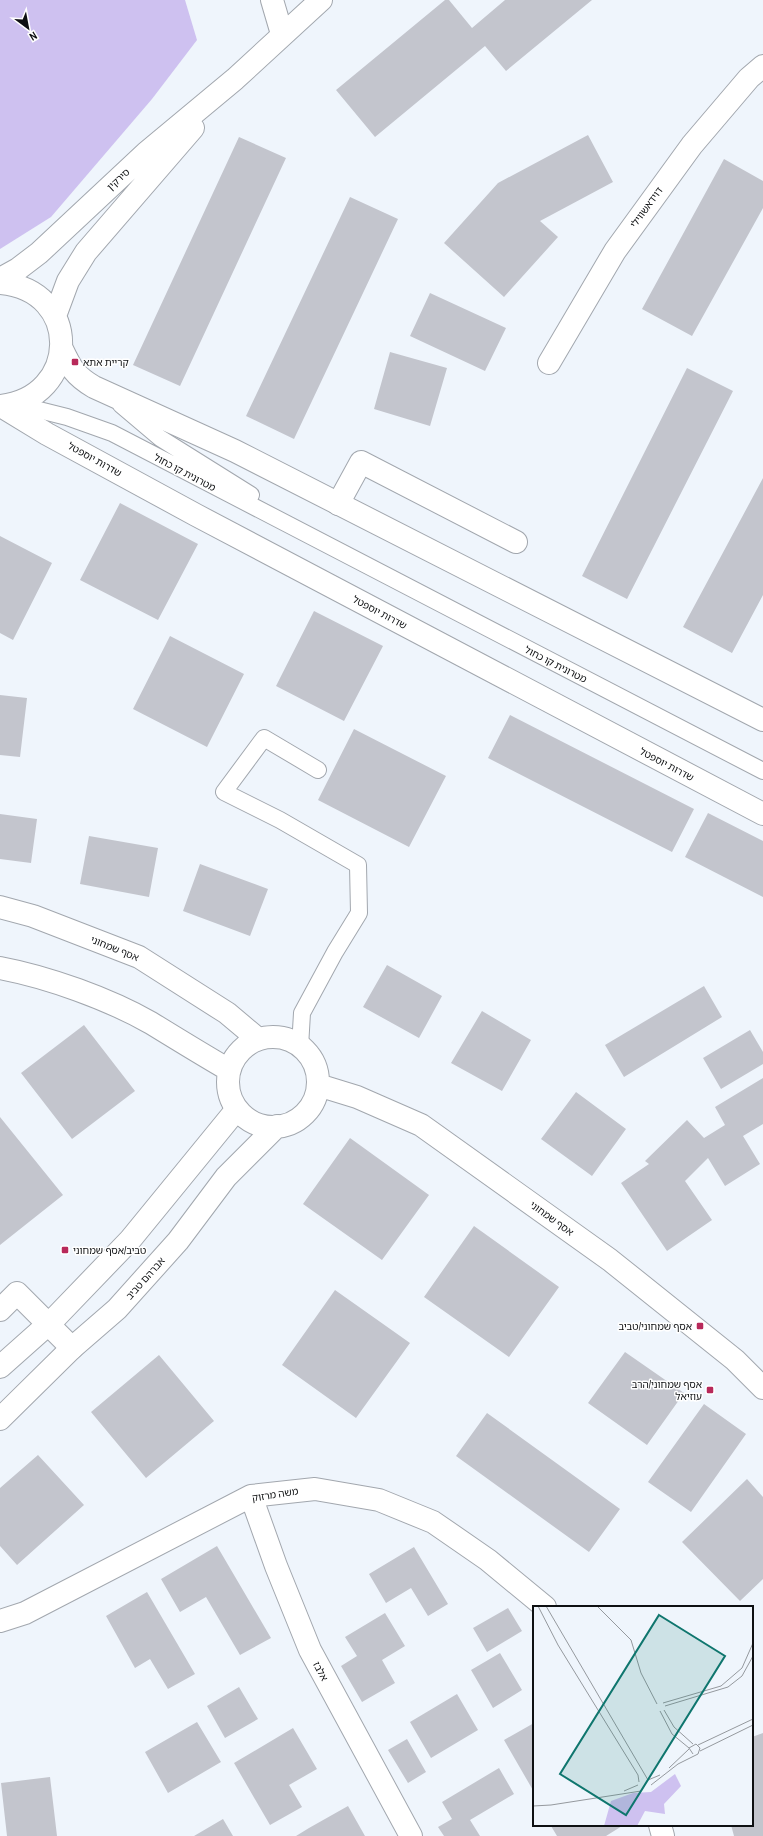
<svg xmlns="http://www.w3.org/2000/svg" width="763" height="1836" font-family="'Archivo Narrow','Noto Sans Hebrew',sans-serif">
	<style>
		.green { fill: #cec1f0 }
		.building { fill: #c3c5cd }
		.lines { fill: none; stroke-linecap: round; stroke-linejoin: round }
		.lane-casing { stroke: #a2a7ae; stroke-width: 18 }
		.street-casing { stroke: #a2a7ae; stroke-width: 24 }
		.secondary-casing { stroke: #a2a7ae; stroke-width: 24 }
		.lane { stroke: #fff; stroke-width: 16 }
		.street { stroke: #fff; stroke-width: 22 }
		.secondary { stroke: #fff; stroke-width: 22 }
		.poi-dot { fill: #b8295a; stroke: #fff; stroke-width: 1.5 }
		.labels { text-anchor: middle; stroke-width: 3; stroke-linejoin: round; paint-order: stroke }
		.street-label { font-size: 10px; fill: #0e1012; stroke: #fff }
		.poi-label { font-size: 10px; fill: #0e1012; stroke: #fff; text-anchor: start }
		.inset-road { fill: none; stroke: #95999e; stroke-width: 1 }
		.view { fill: #0f766e; fill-opacity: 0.15; stroke: #0f766e; stroke-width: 2 }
		.inset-edge { fill: none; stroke: #0e1012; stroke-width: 2 }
	</style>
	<rect width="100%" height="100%" fill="#eff5fc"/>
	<path class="green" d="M0 0H185L197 40 152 99 51 217 0 249Z"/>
	<path class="building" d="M445 0H449L472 28 505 0H592L506 71 485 46 375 137 336 90Z
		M588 135 613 182 540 221 558 237 504 297 444 243 498 183Z
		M239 137 286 158 180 386 133 365Z
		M724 159 763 181V208L692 336 642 309Z
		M350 197 398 219 294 439 246 416Z
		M430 293 506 328 485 371 410 336Z
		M390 352 447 368 430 426 374 409Z
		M687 368 733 391 627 599 582 576Z
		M763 478V595L732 653 683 627Z
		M120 503 198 544 158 620 80 580Z
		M0 536 52 563 13 640 0 633Z
		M314 611 383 646 344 721 276 686Z
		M170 636 244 674 207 747 133 709Z
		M0 695 27 698 20 757 0 755Z
		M510 715 694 809 672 852 488 758Z
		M354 729 446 776 409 847 318 800Z
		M708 813 763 841V897L685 857Z
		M0 814 37 819 31 863 0 859Z
		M89 836 158 848 149 897 80 884Z
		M200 864 268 889 250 936 183 911Z
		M387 965 442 996 419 1038 363 1007Z
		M704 986 722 1017 624 1077 605 1045Z
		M482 1011 531 1040 502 1091 451 1063Z
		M84 1025 135 1091 72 1139 21 1073Z
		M750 1030 763 1052V1064L721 1089 703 1058Z
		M763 1078V1124L743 1136 760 1164 725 1186 708 1158 685 1181 712 1220 667 1251 621 1183 649 1164 645 1161 687 1120 704 1138 725 1125 715 1107Z
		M576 1092 626 1129 592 1176 541 1139Z
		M0 1117 63 1195 0 1245Z
		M350 1138 429 1195 382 1260 303 1204Z
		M474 1226 559 1287 509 1357 424 1297Z
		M335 1290 410 1343 356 1418 282 1365Z
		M625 1352 684 1393 647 1445 588 1403Z
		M159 1355 214 1421 146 1478 91 1412Z
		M704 1404 746 1434 691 1512 648 1482Z
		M487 1413 620 1509 589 1552 456 1456Z
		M38 1455 84 1505 17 1565 0 1546V1488Z
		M747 1479 763 1497V1579L740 1601 682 1542Z
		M217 1546 271 1638 240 1655 206 1597 180 1612 161 1579Z
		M414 1547 448 1604 428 1616 411 1588 386 1603 369 1574Z
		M147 1592 195 1674 168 1689 150 1659 135 1668 106 1616Z
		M508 1608 522 1631 487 1652 473 1628Z
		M385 1613 405 1646 382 1660 395 1683 362 1702 341 1666 357 1656 345 1637Z
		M500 1653 522 1690 493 1708 471 1670Z
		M239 1687 258 1719 225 1738 207 1706Z
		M457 1694 478 1730 431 1758 410 1722Z
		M197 1722 221 1762 168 1793 145 1752Z
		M534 1723V1792L504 1740Z
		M293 1728 317 1769 289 1785 302 1807 270 1825 234 1763Z
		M763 1733V1836H734L731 1825H752V1737Z
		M407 1739 426 1772 408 1783 388 1750Z
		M499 1768 514 1794 470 1820 480 1836H444L438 1827 452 1819 442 1802Z
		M50 1777 57 1836H7L1 1783Z
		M348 1806 365 1836H296L309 1828Z
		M223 1819 233 1836H194Z
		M552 1825H621L622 1826 606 1836H557L551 1826Z"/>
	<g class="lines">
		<g class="lane-casing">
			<path id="lane" d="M15 404 67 417 112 433 763 771
				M121 405 160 438 251 495
				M300 1047 302 1013 335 952 359 913 358 865 280 820 224 792 264 738 318 770"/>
		</g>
		<g class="street-casing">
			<path id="street" d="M272 0 282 34
				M549 363 615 251 692 145 749 78 763 66
				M338 504 361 462 516 542
				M0 1310 17 1293 72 1348
				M251 1496 276 1566 310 1650 411 1836
				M0 1621 25 1613 251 1496 315 1489 379 1500 433 1522 488 1560 545 1607
				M660 1825 663 1836"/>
		</g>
		<g class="secondary-casing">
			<path id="secondary" d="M0 279 18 269 39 253 146 153 235 79 321 0
				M0 283C83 290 80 398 0 406
				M55 316 68 281 86 252 193 128
				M61 347C71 368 74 375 94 387L235 451 763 720
				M1 406 47 434 196 515 763 814
				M0 907 33 916 139 957 227 1013 258 1039
				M0 968C48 977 109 999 151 1023 177 1039 203 1055 229 1070
				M228 1082a45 45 0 1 1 90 0a45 45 0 1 1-90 0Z
				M318 1085 357 1097 421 1125 610 1260 735 1360 763 1388
				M0 1367 54 1319 130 1240 237 1109
				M0 1419 72 1348 117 1309 178 1241 226 1177 277 1126"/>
		</g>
		<use href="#lane" class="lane"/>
		<use href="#street" class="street"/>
		<use href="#secondary" class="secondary"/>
	</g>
	<g class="poi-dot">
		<rect x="71" y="358" width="8" height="8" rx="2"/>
		<rect x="61" y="1246" width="8" height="8" rx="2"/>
		<rect x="696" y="1322" width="8" height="8" rx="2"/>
		<rect x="706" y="1386" width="8" height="8" rx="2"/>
	</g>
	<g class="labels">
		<g class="street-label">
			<text transform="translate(118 179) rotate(-43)" y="4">סירקין</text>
			<text transform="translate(646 207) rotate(-54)" y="4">דוידאשווילי</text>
			<text transform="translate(95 459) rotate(29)" y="4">שדרות יוספטל</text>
			<text transform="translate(185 472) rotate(28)" y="4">מטרונית קו כחול</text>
			<text transform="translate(380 612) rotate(28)" y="4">שדרות יוספטל</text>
			<text transform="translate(556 664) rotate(27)" y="4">מטרונית קו כחול</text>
			<text transform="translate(667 764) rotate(28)" y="4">שדרות יוספטל</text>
			<text transform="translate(115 948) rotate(22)" y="4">אסף שמחוני</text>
			<text transform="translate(552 1218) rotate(36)" y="4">אסף שמחוני</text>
			<text transform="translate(145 1278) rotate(-48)" y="4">אברהם טביב</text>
			<text transform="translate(275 1494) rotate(-9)" y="4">משה מרזוק</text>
			<text transform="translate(321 1671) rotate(62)" y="4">אלבז</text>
		</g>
		<g class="poi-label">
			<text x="83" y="366">קריית אתא</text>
			<text x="73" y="1254">טביב/אסף שמחוני</text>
			<text x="692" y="1330" text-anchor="end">אסף שמחוני/טביב</text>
			<text x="702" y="1388" text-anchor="end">אסף שמחוני/הרב<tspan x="702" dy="12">עוזיאל</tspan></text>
		</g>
	</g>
	<g transform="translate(533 1606)">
		<rect width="220" height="220" fill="#eff5fc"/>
		<path d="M142 168 148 180 131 198 132 208 112 205 104 220H71L78 195 100 187 118 186Z" fill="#cec1f0"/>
		<path class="inset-road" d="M5 0 25 39 105 169 106 176M13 0 115 174M64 0 98 34 108 67 124 98M130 97 188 80 209 62 220 37M132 100 195 81 209 70 220 50M131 104 141 121 160 138M127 105 139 128 156 142M165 139 220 113M167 145 220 119M136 162 156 143M115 174 127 169M118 179 145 158 165 148 167 142 163 138 156 142 160 148M91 185 105 179M0 200 18 199 108 185"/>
		<path class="view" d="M126 9 192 50 93 209 27 168Z"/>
		<rect width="220" height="220" class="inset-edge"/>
	</g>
	<g transform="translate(28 28) rotate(148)" stroke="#ffffff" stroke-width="3" paint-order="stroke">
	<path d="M0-3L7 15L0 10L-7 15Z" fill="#0e1012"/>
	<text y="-6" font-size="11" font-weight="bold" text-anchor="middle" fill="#0e1012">N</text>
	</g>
</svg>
